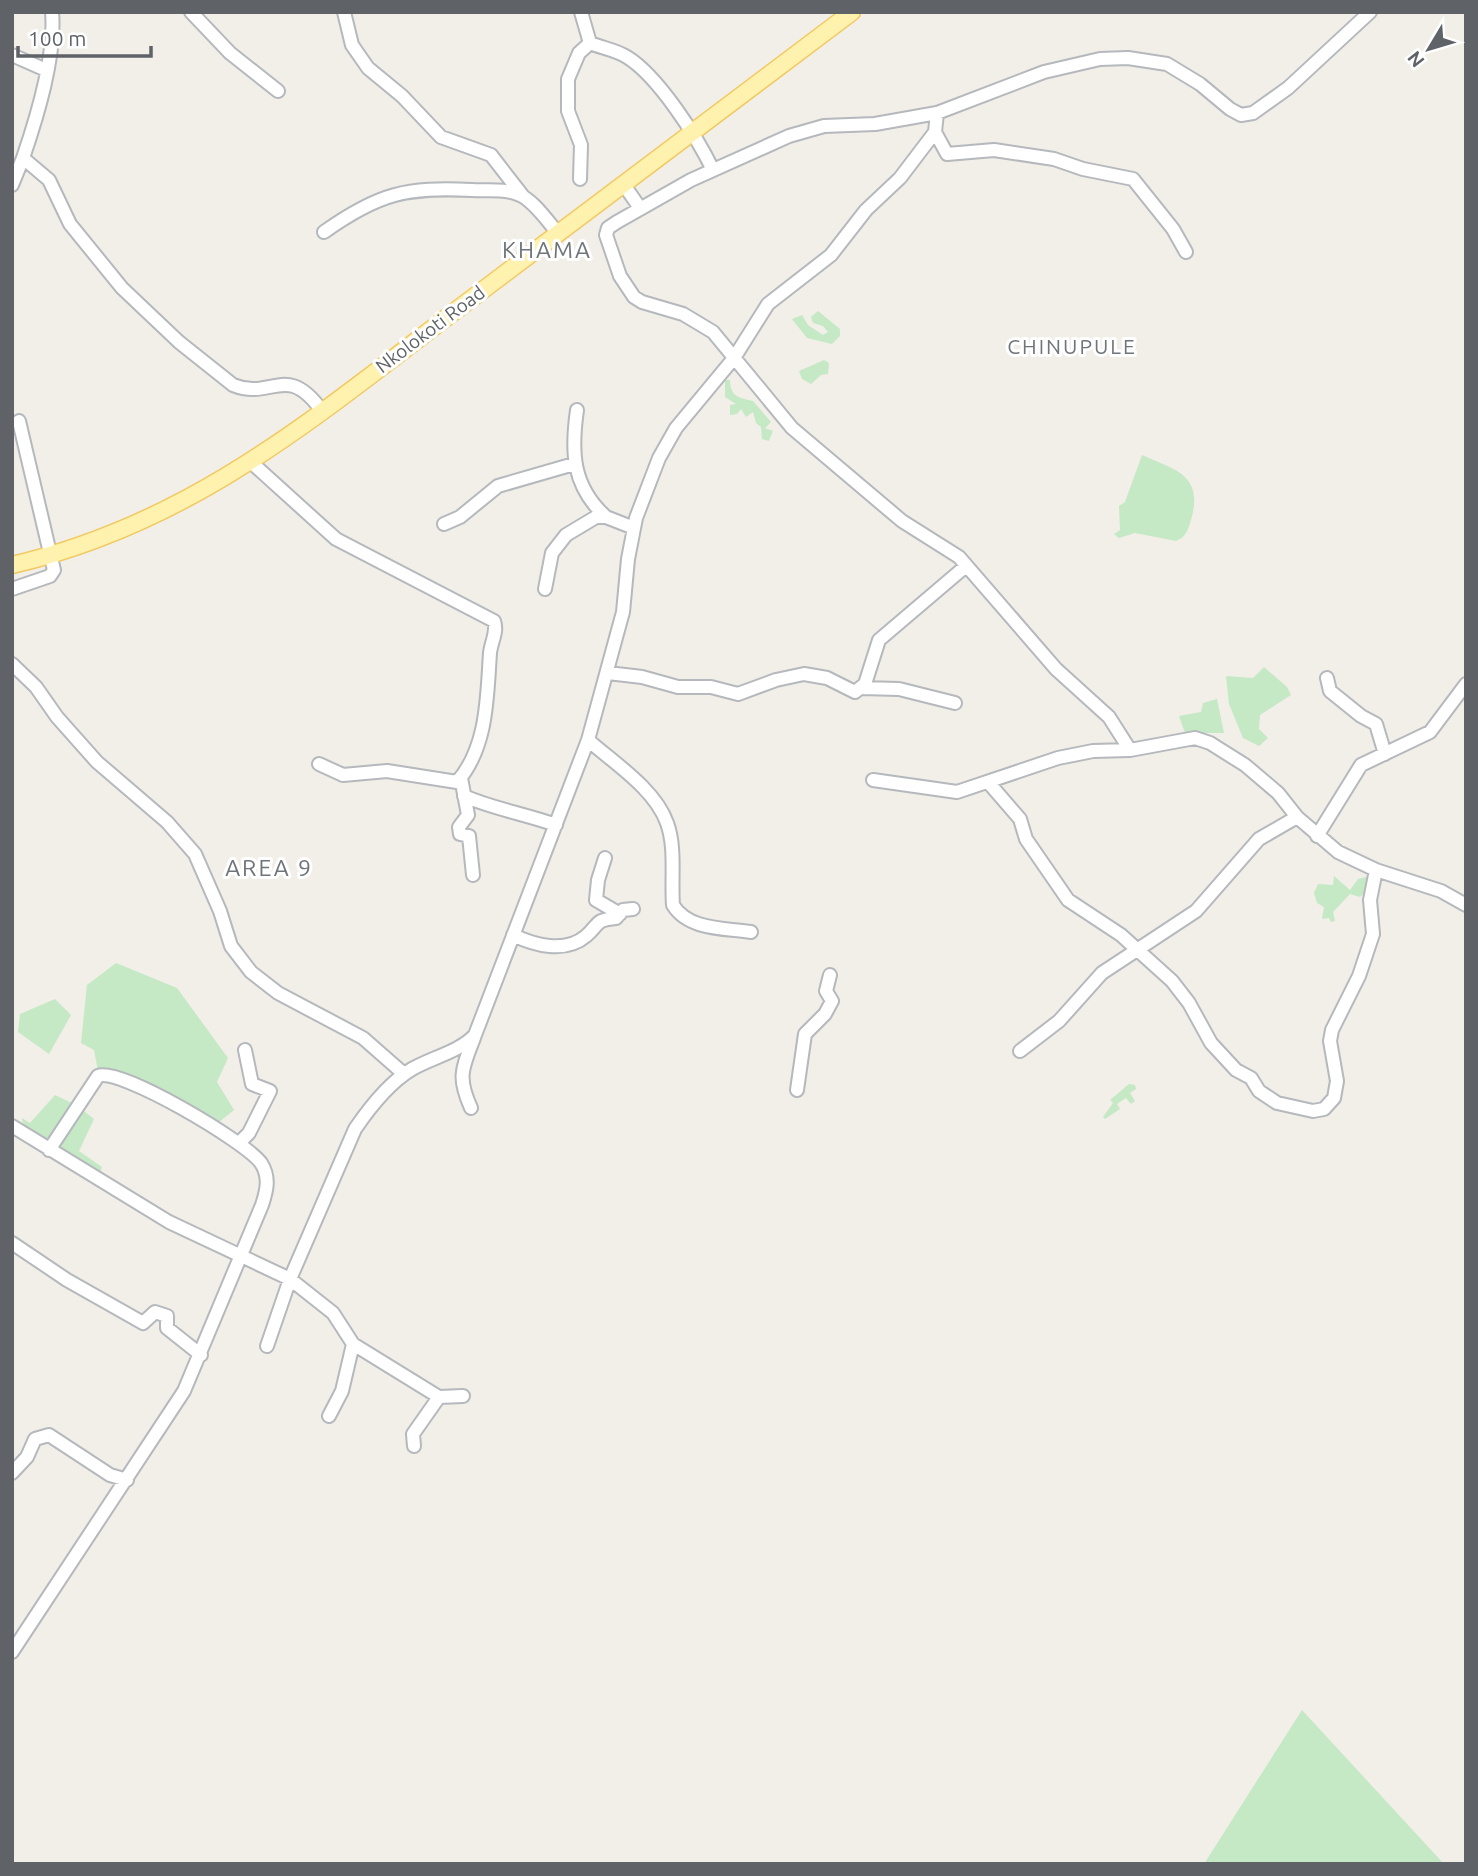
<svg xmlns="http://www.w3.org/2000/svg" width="1478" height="1876" font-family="Ubuntu,sans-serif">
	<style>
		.green { fill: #c5e8c5 }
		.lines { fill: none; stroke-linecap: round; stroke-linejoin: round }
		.minor-casing { stroke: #b5b8bc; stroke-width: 16 }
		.major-casing { stroke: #f2c960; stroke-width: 19 }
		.minor { stroke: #fff; stroke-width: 12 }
		.major { stroke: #fff2af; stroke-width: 16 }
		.labels { text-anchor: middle; stroke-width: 6; stroke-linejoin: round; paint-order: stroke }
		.street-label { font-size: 19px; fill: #5f6368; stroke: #fff }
		.neighbourhood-label { font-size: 21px; letter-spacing: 2px; fill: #70757a; stroke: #fff }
		.quarter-label { font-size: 23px; letter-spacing: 2px; fill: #70757a; stroke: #fff }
	</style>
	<rect width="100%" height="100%" fill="#f1efe8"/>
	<path class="green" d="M818 311 840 329V336L832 344 807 338 792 319 802 315 808 325 823 335 828 332 823 326 813 323 811 317Z
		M824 360 829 363 828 374 821 375 811 384 802 379 799 371Z
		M725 380H730C730 397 740 398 753 401L771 422 765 428 773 431 769 441 762 439 761 427 756 423 753 412 746 417 741 409 737 414 730 415V405L736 404 725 397Z
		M1142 455C1175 470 1204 474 1191 520 1188 530 1186 537 1176 541L1135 533 1119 538 1114 534 1120 530 1119 506 1125 502Z
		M1264 667 1287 687 1291 695 1260 715 1259 729 1268 738 1259 746 1243 738 1229 704 1226 676 1253 678Z
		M1217 699 1224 733H1185L1179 716 1201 712 1203 703Z
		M1334 876 1350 890 1358 879 1370 876 1366 892 1360 897 1350 894 1333 912 1335 921 1331 922 1329 918 1322 919 1324 907 1317 903 1314 893 1318 884 1333 885Z
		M116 963 177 988 228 1058 217 1082 234 1110 214 1126 98 1071 94 1050 81 1043 87 985Z
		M55 999 71 1015 49 1054 18 1032 20 1014Z
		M1129 1084 1135 1085 1136 1089 1130 1093 1135 1101 1131 1104 1126 1098 1117 1104 1120 1109 1105 1119 1103 1117 1113 1103 1110 1100Z
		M55 1095 74 1104 48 1145 24 1130 22 1118 30 1123Z
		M80 1108 94 1119 79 1151 102 1167 99 1176 54 1148Z
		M1302 1710 1444 1864H1204Z"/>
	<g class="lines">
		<g class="minor-casing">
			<path id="minor" d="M52 12C56 56 37 117 23 158L49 180 70 224 122 288 179 342 233 385C272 401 286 361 322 411
				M191 12 230 53 278 91
				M344 12 352 45 368 68 402 96 441 137 491 155 522 195
				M581 12 590 43C602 48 616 50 627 57 658 76 697 137 713 170
				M12 55 46 70
				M935 132 947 154 994 150 1054 159 1083 169 1133 179 1173 229 1186 252
				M580 179 581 145 568 111V79L579 53 590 43
				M12 185 23 158
				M624 185 640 208
				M324 232C379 193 406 187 472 190 487 191 505 188 520 195 534 201 548 222 558 233
				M577 410C571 452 572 486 606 517
				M252 463 336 539 494 621C498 632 491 642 490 653 487 695 488 747 457 782L387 771 343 775 319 764
				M444 524 460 517 498 486 574 464
				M12 589 50 576 54 570 19 421
				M545 589 552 553 566 535 596 517H606L634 528
				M12 664 36 687 57 717 97 762 167 822 195 854 220 911 231 946 251 972 278 993 363 1038 404 1074
				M608 673 642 677 678 687H711L738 694 776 680 804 674 827 678 855 692 865 684 879 640 966 566
				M1327 678 1330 691 1361 716 1376 724 1385 754
				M862 688 899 689 955 703
				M588 740C614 763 655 789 667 823 676 847 671 879 673 905 688 930 724 928 751 932
				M1130 750 1109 717 1056 669 959 557 902 521 792 428 713 332 683 314 642 302 634 297 620 276 606 235 608 228 617 222 691 180 789 136 824 126 875 124 937 113 1044 72 1100 59 1128 58 1167 64 1200 84 1230 109 1241 115 1253 113 1288 88 1370 12
				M461 778 468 815 459 827 460 834 469 836 473 875
				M873 780 957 792 1058 758 1093 751 1130 750 1195 738 1210 743 1245 765 1278 793 1297 817 1338 852 1376 870 1441 891 1466 905
				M988 782 1020 819 1026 839 1068 900 1121 935 1172 981 1189 1003 1211 1043 1236 1070 1251 1078 1259 1091 1277 1103 1313 1111 1324 1109 1334 1098 1337 1081 1330 1041 1332 1030 1359 976 1373 934 1370 900 1376 870
				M464 796C494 809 525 814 556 825
				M1317 836 1361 765 1430 732 1466 684
				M605 858 598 880 596 900 620 914
				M513 935C534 945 565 954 586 936 600 924 594 920 616 918L623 910 633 909
				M1020 1051 1059 1021 1102 973 1196 911 1259 839 1297 817
				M797 1090 805 1034 825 1014 832 1001 826 991 830 975
				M471 1108C457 1077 462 1069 474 1038
				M12 1126 169 1222 290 1279 333 1313 353 1344 342 1391 329 1416
				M239 1143 249 1133 270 1091 252 1084 245 1050
				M12 1243 67 1280 143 1323 155 1312 167 1316V1328L201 1355
				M353 1344 439 1397
				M267 1346 290 1279 355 1129C370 1107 390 1082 412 1069 433 1057 459 1052 475 1035L588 740 623 612 628 559 636 518 659 458 676 428 734 358 768 304 831 255 866 210 900 178 935 132 937 113
				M414 1446 413 1434 439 1397 463 1396
				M12 1473 27 1457 35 1439 49 1435 110 1475 127 1480
				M12 1652 184 1391 262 1205C267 1190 270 1177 261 1163 246 1142 120 1067 98 1076L49 1150"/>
		</g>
		<g class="major-casing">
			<path id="major" d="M12 565C198 522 323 410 471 299 598 204 725 108 852 12"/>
		</g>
		<use href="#minor" class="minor"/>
		<use href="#major" class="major"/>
	</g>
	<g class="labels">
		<g class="street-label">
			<text transform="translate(430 329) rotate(-37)" y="7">Nkolokoti Road</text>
		</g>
		<g class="neighbourhood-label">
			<text x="1072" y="354">CHINUPULE</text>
		</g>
		<g class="quarter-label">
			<text x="547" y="258">KHAMA</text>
			<text x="269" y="876">AREA 9</text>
		</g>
	</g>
	<rect width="1478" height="1876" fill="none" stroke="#5f6368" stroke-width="28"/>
	<g transform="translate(1429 49) rotate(232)" stroke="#ffffff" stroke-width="5" paint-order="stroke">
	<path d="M0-5L12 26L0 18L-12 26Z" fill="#5f6368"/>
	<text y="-10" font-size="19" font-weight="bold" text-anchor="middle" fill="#5f6368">N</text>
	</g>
	<path d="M18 46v10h133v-10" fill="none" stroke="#5f6368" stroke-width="3.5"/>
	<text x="28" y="46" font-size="21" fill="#5f6368" stroke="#ffffff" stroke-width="5" paint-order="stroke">100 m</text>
</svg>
